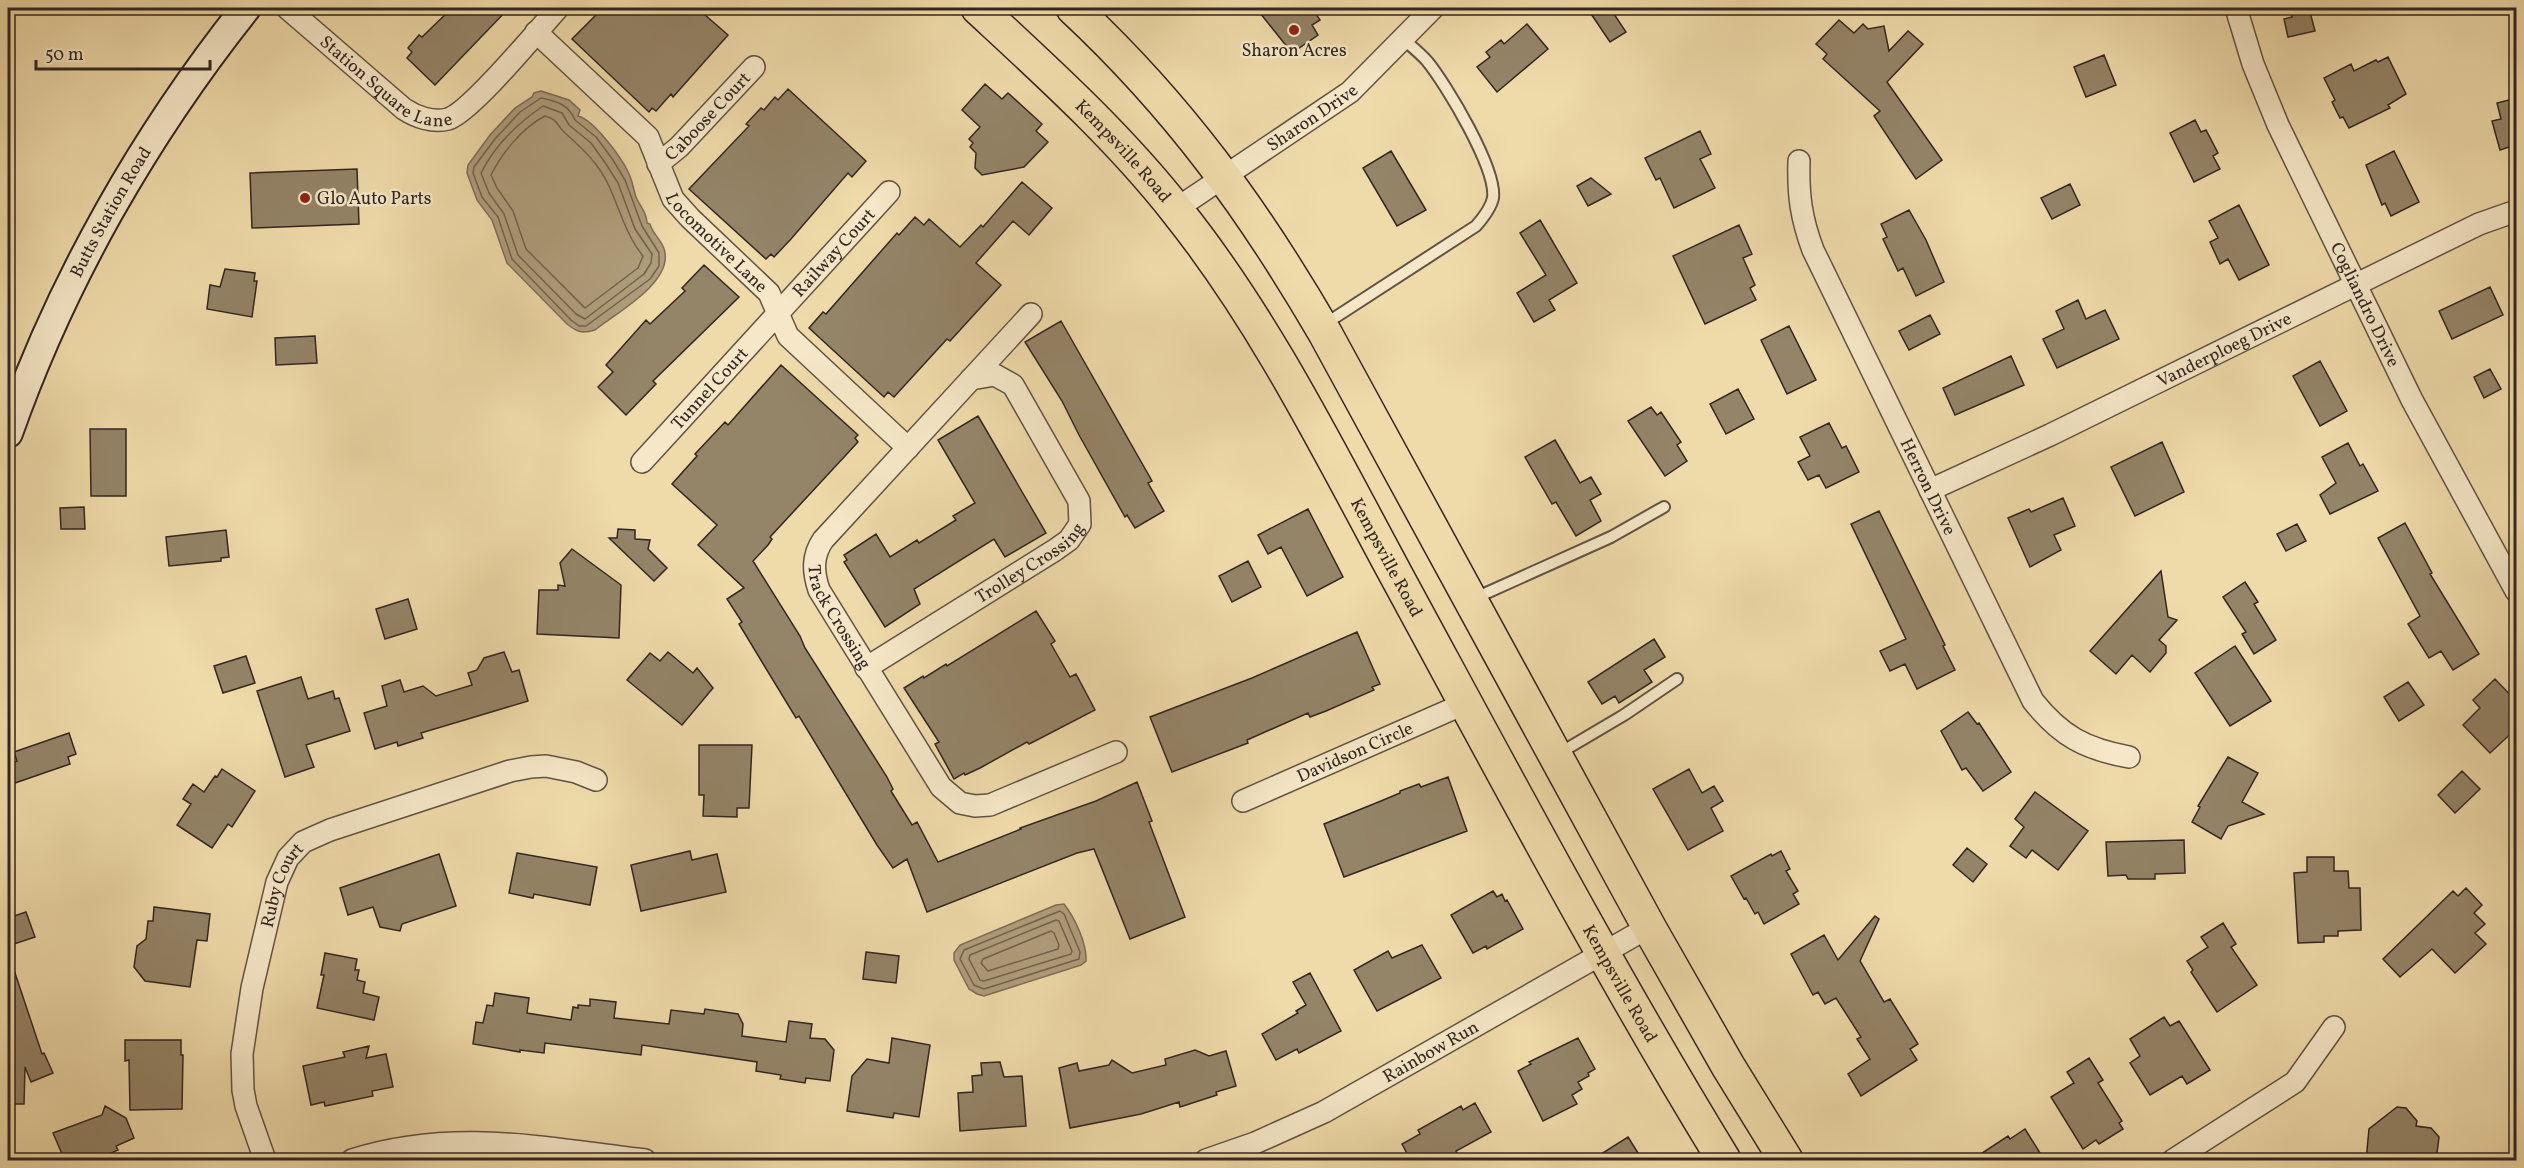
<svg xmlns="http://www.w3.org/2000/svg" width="2524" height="1168" font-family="Vollkorn,serif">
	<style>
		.water { fill: #af9d7b; stroke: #7d6d57; stroke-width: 1.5 }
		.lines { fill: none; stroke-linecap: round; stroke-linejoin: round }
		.shore { stroke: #70624e; stroke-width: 1.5 }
		.building { fill: #948468; stroke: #322621; stroke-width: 1.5 }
		.lane-casing { stroke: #615343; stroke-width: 14 }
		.street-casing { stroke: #615343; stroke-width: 24 }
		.secondary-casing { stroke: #322621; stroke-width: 32 }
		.primary-casing { stroke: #322621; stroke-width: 36 }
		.lane { stroke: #f5e7c7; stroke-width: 10 }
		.street { stroke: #f5e7c7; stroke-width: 21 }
		.secondary { stroke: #f5e7c7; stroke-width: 28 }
		.primary { stroke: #efdaa9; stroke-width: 33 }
		.poi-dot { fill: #8f2418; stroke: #f5e7c7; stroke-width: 2 }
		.labels { text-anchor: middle; stroke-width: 5; stroke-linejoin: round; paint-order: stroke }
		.poi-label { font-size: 18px; fill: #322621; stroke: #f5e7c7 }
		.street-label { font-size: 18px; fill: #322621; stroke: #f5e7c7 }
	</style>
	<rect width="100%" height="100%" fill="#efdaa9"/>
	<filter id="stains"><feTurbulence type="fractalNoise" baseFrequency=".00333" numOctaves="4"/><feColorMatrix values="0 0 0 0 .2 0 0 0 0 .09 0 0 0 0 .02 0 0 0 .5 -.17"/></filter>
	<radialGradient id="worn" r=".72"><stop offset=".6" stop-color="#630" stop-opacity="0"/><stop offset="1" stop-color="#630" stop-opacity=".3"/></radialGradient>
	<path class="water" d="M541 91 569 100 580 110 578 116C594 120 625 161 631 179 633 185 634 191 636 197 640 207 647 212 647 223L650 224C653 236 664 241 665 253 670 284 616 313 595 330 582 334 577 332 567 324L507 263 492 220 477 200 467 173 468 165 490 135 515 108 532 97 534 93Z
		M1064 904C1075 918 1087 944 1086 961L1081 965 984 996 977 994 969 989 954 960V953L960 945 1056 905Z"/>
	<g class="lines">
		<path class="shore" d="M541 98C557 101 569 105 575 120L596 137 613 160 625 180 642 226 659 253V266L650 279 586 326H579L571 320 512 259 498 217 482 197 473 173 474 167 495 139 520 112Z
			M543 106 562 113 569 125 591 143 606 164 618 183 635 229 652 254 651 263 644 274 585 319 576 314 518 255 504 214 489 193 481 173C495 145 518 123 543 106Z
			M545 116C559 120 556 125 565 133 583 149 599 164 609 186 620 210 626 235 643 256L638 268 585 308 526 249 513 211 497 188 491 175C502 153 523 127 545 116Z
			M1060 911 1064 914 1080 952 1079 959 984 989 974 985 960 959 964 950Z
			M1056 920 1059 921 1072 951 1071 954 984 981 980 980 969 959 970 955Z
			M1051 931 1054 933 1059 945 1058 949 988 971 981 963 983 959Z"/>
	</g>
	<path class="building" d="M452 8H509L435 85 407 58 412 52 408 48 419 35 422 37Z
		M603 8H697L728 35 673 97 671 94 656 111 652 108 649 112 572 39Z
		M1256 8H1312L1320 20 1312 25 1318 35 1292 53Z
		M1587 8H1610L1626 32 1610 42Z
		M2290 8H2309L2315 31 2288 37 2284 19 2292 17Z
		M1839 20 1854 33 1863 24 1868 29 1884 26 1889 51 1908 31 1923 44 1887 82 1942 160 1916 179 1874 116 1880 111 1823 59 1827 54 1816 44Z
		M1527 24 1548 49 1497 92 1477 67 1490 57 1486 52 1501 40 1504 44Z
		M2104 55 2116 85 2086 97 2074 67Z
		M2388 57 2406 94 2388 105 2390 108 2349 128 2343 117 2340 118 2332 102 2335 100 2324 78 2351 64 2354 71 2376 60 2378 62Z
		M985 84 1002 99 1008 93 1042 124 1036 131 1048 142 1024 167 982 175 975 168 976 153 970 147 973 143 969 139 980 127 962 110Z
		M788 89 866 161 852 177 848 173 791 239 774 257 771 254 766 259 689 189 749 126 746 124 761 108 764 110 775 97 778 100Z
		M2517 98V152L2511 153 2509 147 2500 150 2492 121 2501 119 2497 103Z
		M2195 120 2201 132 2206 130 2218 153 2213 156 2220 169 2194 182 2170 133Z
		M1700 131 1711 154 1700 159 1715 188 1674 208 1660 178 1656 180 1645 158Z
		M1391 151 1426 210 1397 226 1363 168Z
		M2394 151 2419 202 2391 216 2385 203 2382 205 2366 165Z
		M357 169 359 224 252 228 250 173Z
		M1591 178 1611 194 1588 206 1577 186Z
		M1022 182 1052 208 1029 235 1013 221 976 263 1001 285 950 341 947 339 894 397 888 392 884 397 809 328 823 312 826 314 897 233 899 235 915 217 924 225 929 219 960 247 981 225 983 227Z
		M2070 184 2080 205 2052 219 2041 198Z
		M2239 205 2269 265 2239 280 2228 259 2220 264 2210 242 2218 238 2209 221Z
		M1909 210 1926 240 1944 282 1916 296 1903 268 1898 271 1883 239 1887 237 1881 224Z
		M1540 220 1577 283 1549 300 1555 310 1534 322 1517 293 1546 275 1520 233Z
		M1739 225 1752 254 1743 258 1755 285 1750 288 1756 300 1705 324 1673 256Z
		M704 265 739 297 653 381 656 384 626 415 598 387 613 372 606 365 646 320 650 324 685 291 682 288Z
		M225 269 255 273 254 281H257L252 317 207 309 210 285 220 287Z
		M2490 287 2503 315 2452 339 2439 311Z
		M2078 300 2086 319 2105 310 2119 339 2057 368 2043 339 2064 329 2056 311Z
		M1930 315 1940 334 1909 350 1899 331Z
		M1061 321 1152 481 1148 483 1164 511 1135 528 1127 515 1125 517 1079 435 1062 401 1025 342Z
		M1789 326 1816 380 1787 394 1761 340Z
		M315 336 317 363 276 365 275 338Z
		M2011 356 2024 385 1955 415 1943 388Z
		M2320 361 2347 411 2320 426 2293 376Z
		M781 365 858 435 855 438 858 442 770 537 772 539 768 545 753 561 800 636 805 648 887 777 893 789 891 791 912 825 917 822 938 862 1021 829 1020 828 1096 801 1137 782 1152 821 1149 822 1185 917 1130 939 1094 849 1077 853 927 912 907 859 893 868 877 845 799 716 796 718 739 624 742 622 727 599 744 588 698 545 717 525 672 484 697 456 695 454 725 422 728 425Z
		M2490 369 2501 389 2484 398 2474 377Z
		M1738 389 1754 419 1726 434 1710 404Z
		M1651 407 1657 415 1661 412 1681 442 1677 445 1687 461 1665 476 1628 421Z
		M978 416 1046 533 1005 557 994 539 914 589 920 604 885 627 844 562 847 560 844 555 876 534 890 557 917 540 919 543 956 520 953 516 975 503 938 440Z
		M1829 423 1842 448 1846 446 1859 472 1826 488 1819 475 1808 480 1798 462 1810 456 1800 437Z
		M90 429H126V496H91Z
		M1555 440 1580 483 1591 477 1601 494 1590 500 1601 521 1576 536 1556 502 1552 504 1525 457Z
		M2162 442 2184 492 2135 516 2111 467Z
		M2348 443 2360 466 2363 464 2378 491 2330 514 2320 495 2336 483 2322 457Z
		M2063 498 2075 526 2054 535 2061 550 2030 567 2008 518 2029 509 2031 512Z
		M84 507 85 529H61L60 508Z
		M1308 509 1343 577 1307 596 1281 547 1268 554 1258 535Z
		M1879 511 1945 645 1943 646 1955 670 1917 689 1905 664 1890 671 1880 651 1906 639 1851 524Z
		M2405 523 2432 573 2430 574 2479 654 2453 670 2441 651 2429 658 2408 624 2420 616 2378 538Z
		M2297 524 2306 541 2286 551 2277 534Z
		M618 529 635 530V539L650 540 648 549 667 568 654 581 609 538H617Z
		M226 530 229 557 221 558V561L169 566 166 537Z
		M572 549 621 585 619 638 537 634 539 590H558V585L565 586 560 563Z
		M1248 561 1261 587 1232 602 1219 576Z
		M2161 571 2168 617 2177 620 2159 640 2166 646V653L2150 672 2132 655 2116 674 2090 651Z
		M2245 582 2258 602 2254 604 2276 640 2254 654 2242 634 2246 632 2223 597Z
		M408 599 417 629 385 639 376 609Z
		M1036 611 1055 641 1051 644 1070 677 1076 674 1095 710 1035 741 1029 744 1027 742 980 768 965 775 964 773 954 779 935 744 939 742 904 688 923 676 924 678 946 664 947 666Z
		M1357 632 1380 684 1372 687 1374 690 1326 711 1310 717 1308 713 1247 740 1248 743 1172 772 1150 717 1252 678Z
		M1654 639 1665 657 1644 670 1652 682 1619 703 1615 696 1602 704 1588 682Z
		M2235 646 2271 701 2230 726 2195 673Z
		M504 652 512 672 519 670 528 701 421 733 423 738 398 746 397 742 375 749 364 713 387 706 382 686 400 680 404 692 423 686 436 696 472 685 468 673 477 670 484 658Z
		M668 652 693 673 697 668 713 688 682 725 627 680 650 653 660 661Z
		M246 656 255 683 223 693 214 666Z
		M301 677 308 699 333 691 335 699 339 698 350 731 306 745 314 767 285 777 257 691Z
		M2495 679 2517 702V728L2490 753 2463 725 2480 708 2473 700Z
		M2408 682 2424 705 2399 721 2384 697Z
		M1968 712 1977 724 1979 723 2011 772 1983 791 1966 768 1962 770 1941 731Z
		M69 733 76 754 68 757 70 764 15 783 9 764 17 761 14 752Z
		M699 745H752L749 808H737V817L703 816 704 795H699Z
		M2228 757 2258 773 2242 802 2264 814 2228 826 2221 839 2192 822 2200 807 2198 806Z
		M222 769 255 791 232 827 228 824 212 848 177 825 191 804 183 799 193 784 204 792 215 776 217 777Z
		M1689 769 1702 793 1714 786 1723 801 1711 808 1723 831 1688 850 1653 789Z
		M2462 771 2480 789 2455 813 2438 795Z
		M1448 777 1467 831 1344 877 1324 824 1381 801 1400 793V791L1419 784 1421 787Z
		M2035 792 2088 831 2058 870 2032 850 2026 858 2010 846 2024 827 2015 819Z
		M2184 840 2185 873 2155 874V879H2128L2126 875 2108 876 2106 842Z
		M1967 848 1987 864 1973 882 1953 865Z
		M690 851 692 860 717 854 726 892 641 911 631 865Z
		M1781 851 1790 869 1786 871 1798 891 1793 894 1799 904 1764 924 1758 912 1755 914 1746 898 1744 899 1731 876 1771 854 1772 856Z
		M517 853 597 867 590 905 534 894 533 898 509 893Z
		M439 854 456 906 402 924 400 931 380 927 373 907 348 915 340 888Z
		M2307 857H2334V871H2348L2349 888H2360L2361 930 2338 931V936H2324V942L2298 943 2294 873 2307 872Z
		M2466 888 2482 905 2474 913 2485 924 2475 933 2486 944 2455 973 2432 949 2400 977 2383 959 2453 891 2458 896Z
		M1493 891 1497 897 1502 894 1505 901 1507 900 1523 929 1487 949 1486 946 1473 953 1451 915Z
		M154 907 210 914 207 941 197 940 190 987 145 981 134 967 137 946 146 939 148 921H153Z
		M26 912 35 937 8 946V918Z
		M1875 916 1879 919 1860 961 1884 1002 1890 999 1918 1044 1910 1049 1917 1060 1861 1096 1848 1074 1870 1059 1857 1039 1861 1037 1836 998 1825 1004 1818 992 1813 995 1791 954 1824 935 1838 960Z
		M2223 923 2236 944 2231 947 2257 985 2217 1012 2191 972 2193 970 2187 961 2208 947 2201 937Z
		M1422 945 1441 978 1377 1011 1354 970 1388 951 1392 958Z
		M866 952 899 956 896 983 863 979Z
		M325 953 357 959 355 970H359L357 980 365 982 363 993 379 997 374 1020 317 1008 324 975H321Z
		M8 961H11L42 1054 44 1053 53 1073 31 1082 25 1067 24 1104H8Z
		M1310 973 1341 1031 1299 1053 1297 1049 1276 1060 1262 1034 1298 1013 1296 1011 1306 1005 1293 982Z
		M495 993 529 998 527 1013 571 1020 573 1007 578 1008V1005L590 1006V999L616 1002 614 1018 669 1024 671 1010 704 1014 705 1009 738 1014 743 1024 742 1036 786 1042 789 1021 812 1024 810 1038 825 1039 834 1050 830 1081 806 1078 805 1083 780 1079 781 1075 756 1071 757 1062 642 1045 641 1055 545 1043 544 1053 520 1050V1052L473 1044 476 1022 483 1023 487 1005 493 1006Z
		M2164 1017 2170 1026 2179 1021 2210 1070 2187 1084 2182 1076 2150 1095 2130 1063 2140 1056 2130 1039Z
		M892 1038 930 1045 919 1117 894 1113 893 1118 847 1111 852 1076 867 1059 889 1063Z
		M1578 1038 1595 1069 1588 1073 1589 1076 1578 1082 1582 1089 1572 1095 1577 1104 1543 1121 1518 1071 1531 1064 1529 1062Z
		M125 1040H181V1055H183L182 1109 130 1110 129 1060 125 1061Z
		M369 1046 366 1058 386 1054 393 1087 372 1091 373 1096 325 1106 324 1102 311 1105 303 1066 345 1057 343 1052Z
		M1195 1050 1209 1056 1226 1051 1236 1086 1216 1092 1217 1095 1180 1107 1179 1102 1141 1114 1070 1128 1059 1068 1077 1063 1079 1071 1109 1065 1112 1060 1132 1073 1166 1065 1165 1059Z
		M2089 1058 2103 1080 2098 1083 2122 1121 2119 1123 2123 1129 2099 1144 2096 1140 2083 1149 2051 1097 2074 1083 2067 1072Z
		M1000 1062 1004 1077 1022 1076 1026 1126 960 1131 958 1093 973 1092 972 1076 982 1075 981 1063Z
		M1475 1103 1491 1132 1456 1151 1461 1161H1411L1402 1144 1420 1134 1418 1130 1461 1106 1463 1110Z
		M105 1106 126 1118 134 1138 116 1146 118 1150 94 1161H65L53 1133 102 1115Z
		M2397 1107 2406 1108 2417 1121 2416 1126 2431 1128 2439 1137 2436 1161H2366L2369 1129Z
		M2025 1129 2045 1161H1970L2008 1136 2010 1139Z
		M1628 1137 1643 1161H1590Z"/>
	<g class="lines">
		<g class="lane-casing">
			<path id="lane" d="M1325 324 1476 226C1483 218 1491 208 1493 198 1497 169 1446 84 1427 61 1420 53 1411 46 1403 39
				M1473 599 1611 537 1664 507
				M1558 754 1624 715 1677 679"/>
		</g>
		<g class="street-casing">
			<g id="street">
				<path id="s1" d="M287 8 404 109C416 117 433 123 448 119 471 112 538 30 558 8"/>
				<path id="s2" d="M2236 8 2253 64 2278 125 2412 400 2516 591"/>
				<path id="s3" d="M536 32 648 137 673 199 690 218 769 293 788 336 908 448"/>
				<path id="s4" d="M1799 161C1798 195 1801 218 1813 250L2033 701C2061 736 2085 749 2129 757"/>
				<path id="s5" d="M658 164 679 147 754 67"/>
				<path id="s6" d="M1176 209 1350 92 1433 8"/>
				<path id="s7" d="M1031 314 823 540C812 556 813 572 819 590L941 787 960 803 975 806 990 805 1116 752"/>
				<path id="s8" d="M642 462 889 192"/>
				<path id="s9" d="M1930 490 2050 435 2479 224 2516 211"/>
				<path id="s10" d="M866 668 1055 550 1069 540 1080 524 1079 501 1013 385 995 375 971 379"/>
				<path id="s11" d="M1243 801 1466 703"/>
				<path id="s12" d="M265 1160 246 1106 243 1090 242 1054 252 988 277 882 288 858 303 842 330 830 510 771 531 767 546 766 576 772 596 780"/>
				<path d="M352 1160C453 1128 543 1148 645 1160"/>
				<path id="s13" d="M1206 1160 1255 1143 1324 1112 1649 927"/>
				<path d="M2173 1160 2295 1082 2334 1027"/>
			</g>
		</g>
		<g class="secondary-casing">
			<g id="secondary">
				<path id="s14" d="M8 433C62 280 145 135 246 8"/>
			</g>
		</g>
		<g class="primary-casing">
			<g id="primary">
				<path id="s15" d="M978 8C1047 72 1118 136 1177 211 1265 321 1328 449 1395 573 1502 770 1607 969 1724 1160"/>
				<path d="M1073 8C1178 106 1253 209 1325 333L1650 929 1728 1066 1786 1160"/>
			</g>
		</g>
		<use href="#lane" class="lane"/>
		<use href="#street" class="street"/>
		<use href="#secondary" class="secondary"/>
		<use href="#primary" class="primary"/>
	</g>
	<g class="poi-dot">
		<circle cx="1294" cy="30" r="6"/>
		<circle cx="305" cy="198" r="6"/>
	</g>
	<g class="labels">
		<g class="poi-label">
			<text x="1294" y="56">Sharon Acres</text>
			<text x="317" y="204" text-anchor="start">Glo Auto Parts</text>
		</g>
		<g class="street-label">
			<text dy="6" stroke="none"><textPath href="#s1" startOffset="126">Station Square Lane</textPath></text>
			<text dy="6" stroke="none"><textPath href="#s5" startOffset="69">Caboose Court</textPath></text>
			<text dy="6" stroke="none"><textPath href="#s6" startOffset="164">Sharon Drive</textPath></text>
			<text dy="6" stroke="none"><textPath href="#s15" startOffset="204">Kempsville Road</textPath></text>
			<text dy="6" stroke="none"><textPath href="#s14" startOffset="244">Butts Station Road</textPath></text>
			<text dy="6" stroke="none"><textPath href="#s3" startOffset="282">Locomotive Lane</textPath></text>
			<text dy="6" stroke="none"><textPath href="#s8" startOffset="284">Railway Court</textPath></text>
			<text dy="6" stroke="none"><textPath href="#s2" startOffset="324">Cogliandro Drive</textPath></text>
			<text dy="6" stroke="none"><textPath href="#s9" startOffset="326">Vanderploeg Drive</textPath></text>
			<text dy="6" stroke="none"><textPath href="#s8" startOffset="100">Tunnel Court</textPath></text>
			<text dy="6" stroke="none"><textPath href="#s4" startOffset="354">Herron Drive</textPath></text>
			<text dy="6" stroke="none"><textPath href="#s15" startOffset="690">Kempsville Road</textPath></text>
			<text dy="6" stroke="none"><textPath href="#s10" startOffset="195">Trolley Crossing</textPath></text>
			<text dy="6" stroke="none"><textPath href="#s7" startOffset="392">Track Crossing</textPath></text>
			<text dy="6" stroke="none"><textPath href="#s11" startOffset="122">Davidson Circle</textPath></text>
			<text dy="6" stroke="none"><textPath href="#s12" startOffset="284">Ruby Court</textPath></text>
			<text dy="6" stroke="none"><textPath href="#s15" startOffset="1176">Kempsville Road</textPath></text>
			<text dy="6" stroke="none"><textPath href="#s13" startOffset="250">Rainbow Run</textPath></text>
		</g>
	</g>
	<rect width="2524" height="1168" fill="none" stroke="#efdaa9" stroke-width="30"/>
	<rect x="9" y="9" width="2506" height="1150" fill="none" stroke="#322621" stroke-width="3"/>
	<rect x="15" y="15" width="2494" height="1138" fill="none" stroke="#322621" stroke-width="1.5"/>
	<path d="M36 60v9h174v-9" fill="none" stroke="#322621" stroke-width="3"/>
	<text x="45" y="60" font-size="18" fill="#322621" stroke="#f5e7c7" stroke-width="4.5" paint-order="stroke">50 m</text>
	<rect width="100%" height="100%" filter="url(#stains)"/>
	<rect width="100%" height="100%" fill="url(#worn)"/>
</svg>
